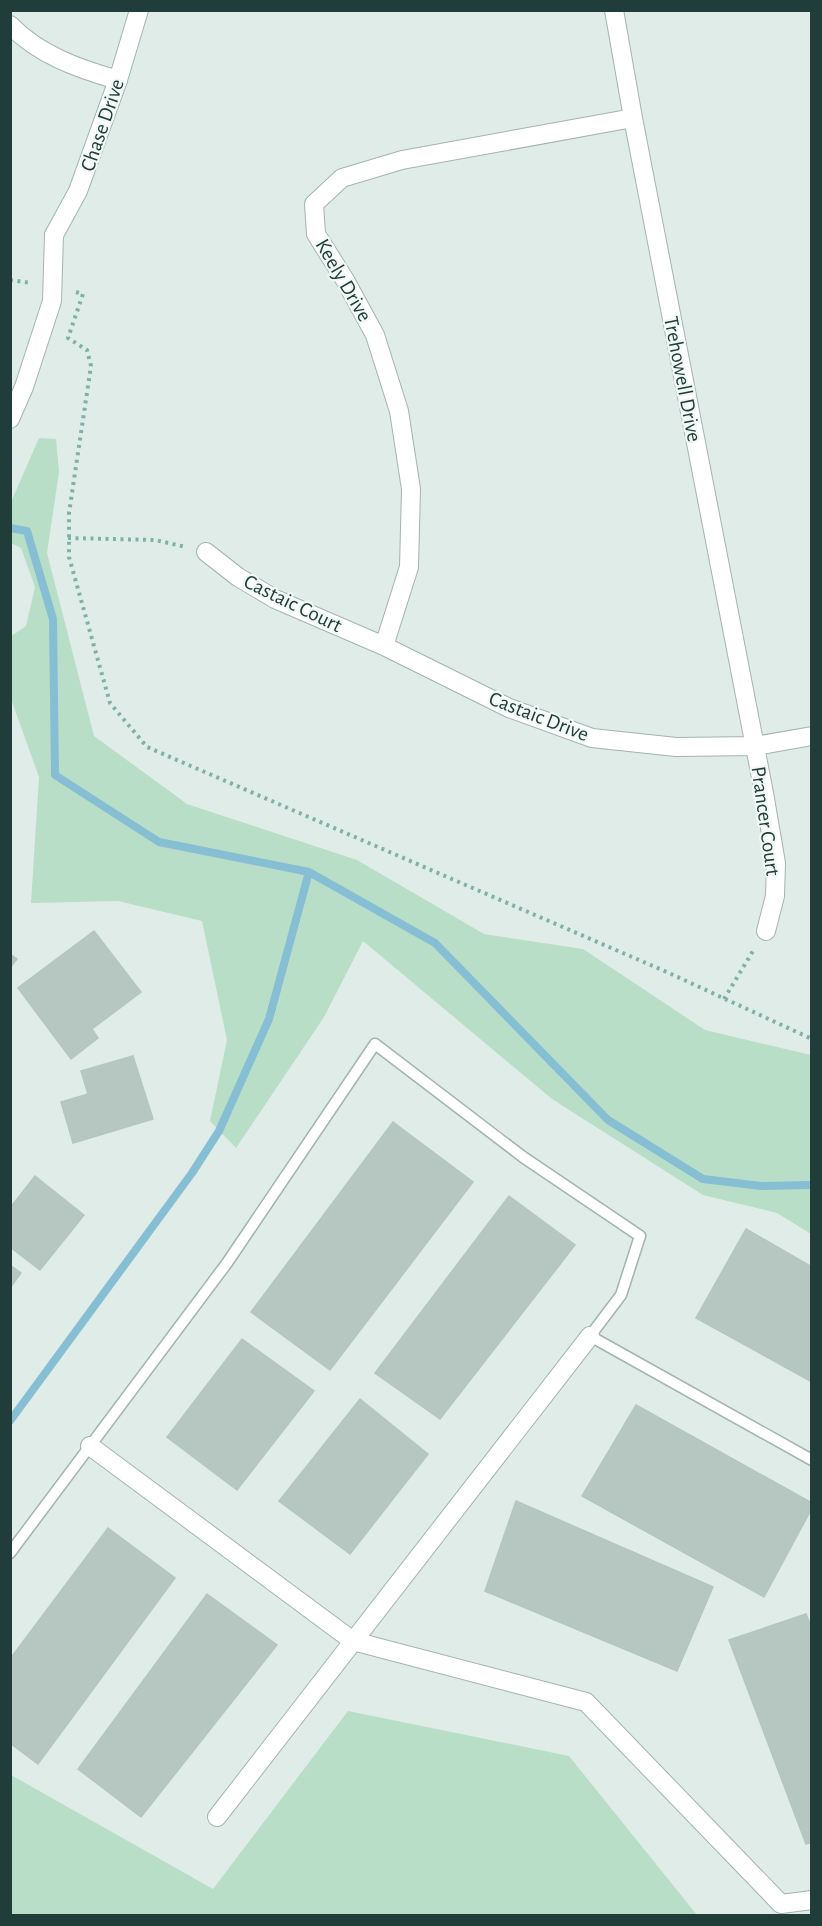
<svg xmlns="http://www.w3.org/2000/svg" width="822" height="1926" font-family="'Alegreya Sans',sans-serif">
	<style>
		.green { fill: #b8dec7 }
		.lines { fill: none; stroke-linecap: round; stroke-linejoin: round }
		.stream { stroke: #86bed4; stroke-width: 8 }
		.building { fill: #b6c7c2; stroke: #b3c6c0; stroke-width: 1.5 }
		.lane-casing { stroke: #a3b4b0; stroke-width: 13 }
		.street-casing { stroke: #a3b4b0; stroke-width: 20 }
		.secondary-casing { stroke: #9eb8b2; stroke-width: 20 }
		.path { stroke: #7fb1a8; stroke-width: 4; stroke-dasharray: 3 4.5; stroke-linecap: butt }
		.lane { stroke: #fff; stroke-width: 10 }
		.street { stroke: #fff; stroke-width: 18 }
		.secondary { stroke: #fff; stroke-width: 18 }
		.labels { text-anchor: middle; stroke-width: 4.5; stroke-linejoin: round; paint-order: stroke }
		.street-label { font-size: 21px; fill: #203d39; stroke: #f1f8f6 }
	</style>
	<rect width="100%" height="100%" fill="#e0ece8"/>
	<path class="green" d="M39 438 56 439 59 472 47 553 94 736 187 804 357 860 484 934 583 949 705 1030 811 1055V1234L777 1213 703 1195 552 1099 363 941 324 1017 236 1148 210 1121 227 1040 202 921 118 901 31 903 39 777 11 699 10 637 26 626 35 587 21 548 11 543V502Z
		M348 1711 569 1756 697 1915H11V1775L213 1889Z"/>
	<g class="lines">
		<path class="stream" d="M10 528 27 531 53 619 55 775 159 842 309 872 435 943 608 1120 703 1179 761 1186 812 1185
			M10 1421 192 1173 219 1131 269 1019 309 872"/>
	</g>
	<path class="building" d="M94 931 141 992 92 1029 98 1038 71 1059 18 988Z
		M10 954 17 959 10 968Z
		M133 1056 153 1119 73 1143 61 1102 88 1094 81 1071Z
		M393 1122 473 1182 330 1370 251 1312Z
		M35 1176 84 1215 40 1270 10 1247V1208Z
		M509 1196 575 1245 440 1419 375 1373Z
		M746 1229 812 1267V1382L696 1318Z
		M10 1265 21 1273 10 1288Z
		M242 1339 314 1391 237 1490 167 1437Z
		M360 1399 428 1454 350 1554 279 1501Z
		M636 1405 812 1503V1508L764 1597 582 1496Z
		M516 1501 713 1587 677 1671 485 1591Z
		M108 1528 175 1578 38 1764 10 1743V1659Z
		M207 1594 277 1645 141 1817 78 1769Z
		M806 1614 812 1629V1842L806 1844 729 1640Z"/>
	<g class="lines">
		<g class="lane-casing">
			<path id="lane" d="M10 1553 227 1263 375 1044 523 1157 640 1236 621 1295 590 1336 812 1460"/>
		</g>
		<g class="street-casing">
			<path id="street" d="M614 10 633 118 764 793 776 863 775 896 766 931
				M10 25C39 55 79 69 118 80
				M10 419 24 387 52 301 54 235
				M206 552 238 577 275 599 384 646 509 708 592 738 676 747 755 746 812 736
				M384 646 409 567 411 489 399 411 375 335 345 280 316 234 314 204 342 178 402 160 633 118
				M90 1446 353 1641 586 1702 781 1904 812 1900
				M217 1817 590 1336"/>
		</g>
		<g class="secondary-casing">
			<path id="secondary" d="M54 235 78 191 118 80 139 10"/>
		</g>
		<path class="path" d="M10 280 31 283
			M76 292 83 294 68 338 87 350 91 366 69 513V557L110 703 147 747 669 973 812 1039
			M68 538 155 540 186 547
			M724 999 753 951"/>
		<use href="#lane" class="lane"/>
		<use href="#street" class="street"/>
		<use href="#secondary" class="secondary"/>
	</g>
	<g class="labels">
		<g class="street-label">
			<text transform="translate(102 125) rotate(-71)" y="7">Chase Drive</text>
			<text transform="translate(344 280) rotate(60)" y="7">Keely Drive</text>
			<text transform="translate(683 379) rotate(79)" y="7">Trehowell Drive</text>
			<text transform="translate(293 603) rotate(26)" y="7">Castaic Court</text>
			<text transform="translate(539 716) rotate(21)" y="7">Castaic Drive</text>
			<text transform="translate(766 821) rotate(82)" y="7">Prancer Court</text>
		</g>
	</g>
	<rect width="822" height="1926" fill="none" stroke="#203d39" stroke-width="24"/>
</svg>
